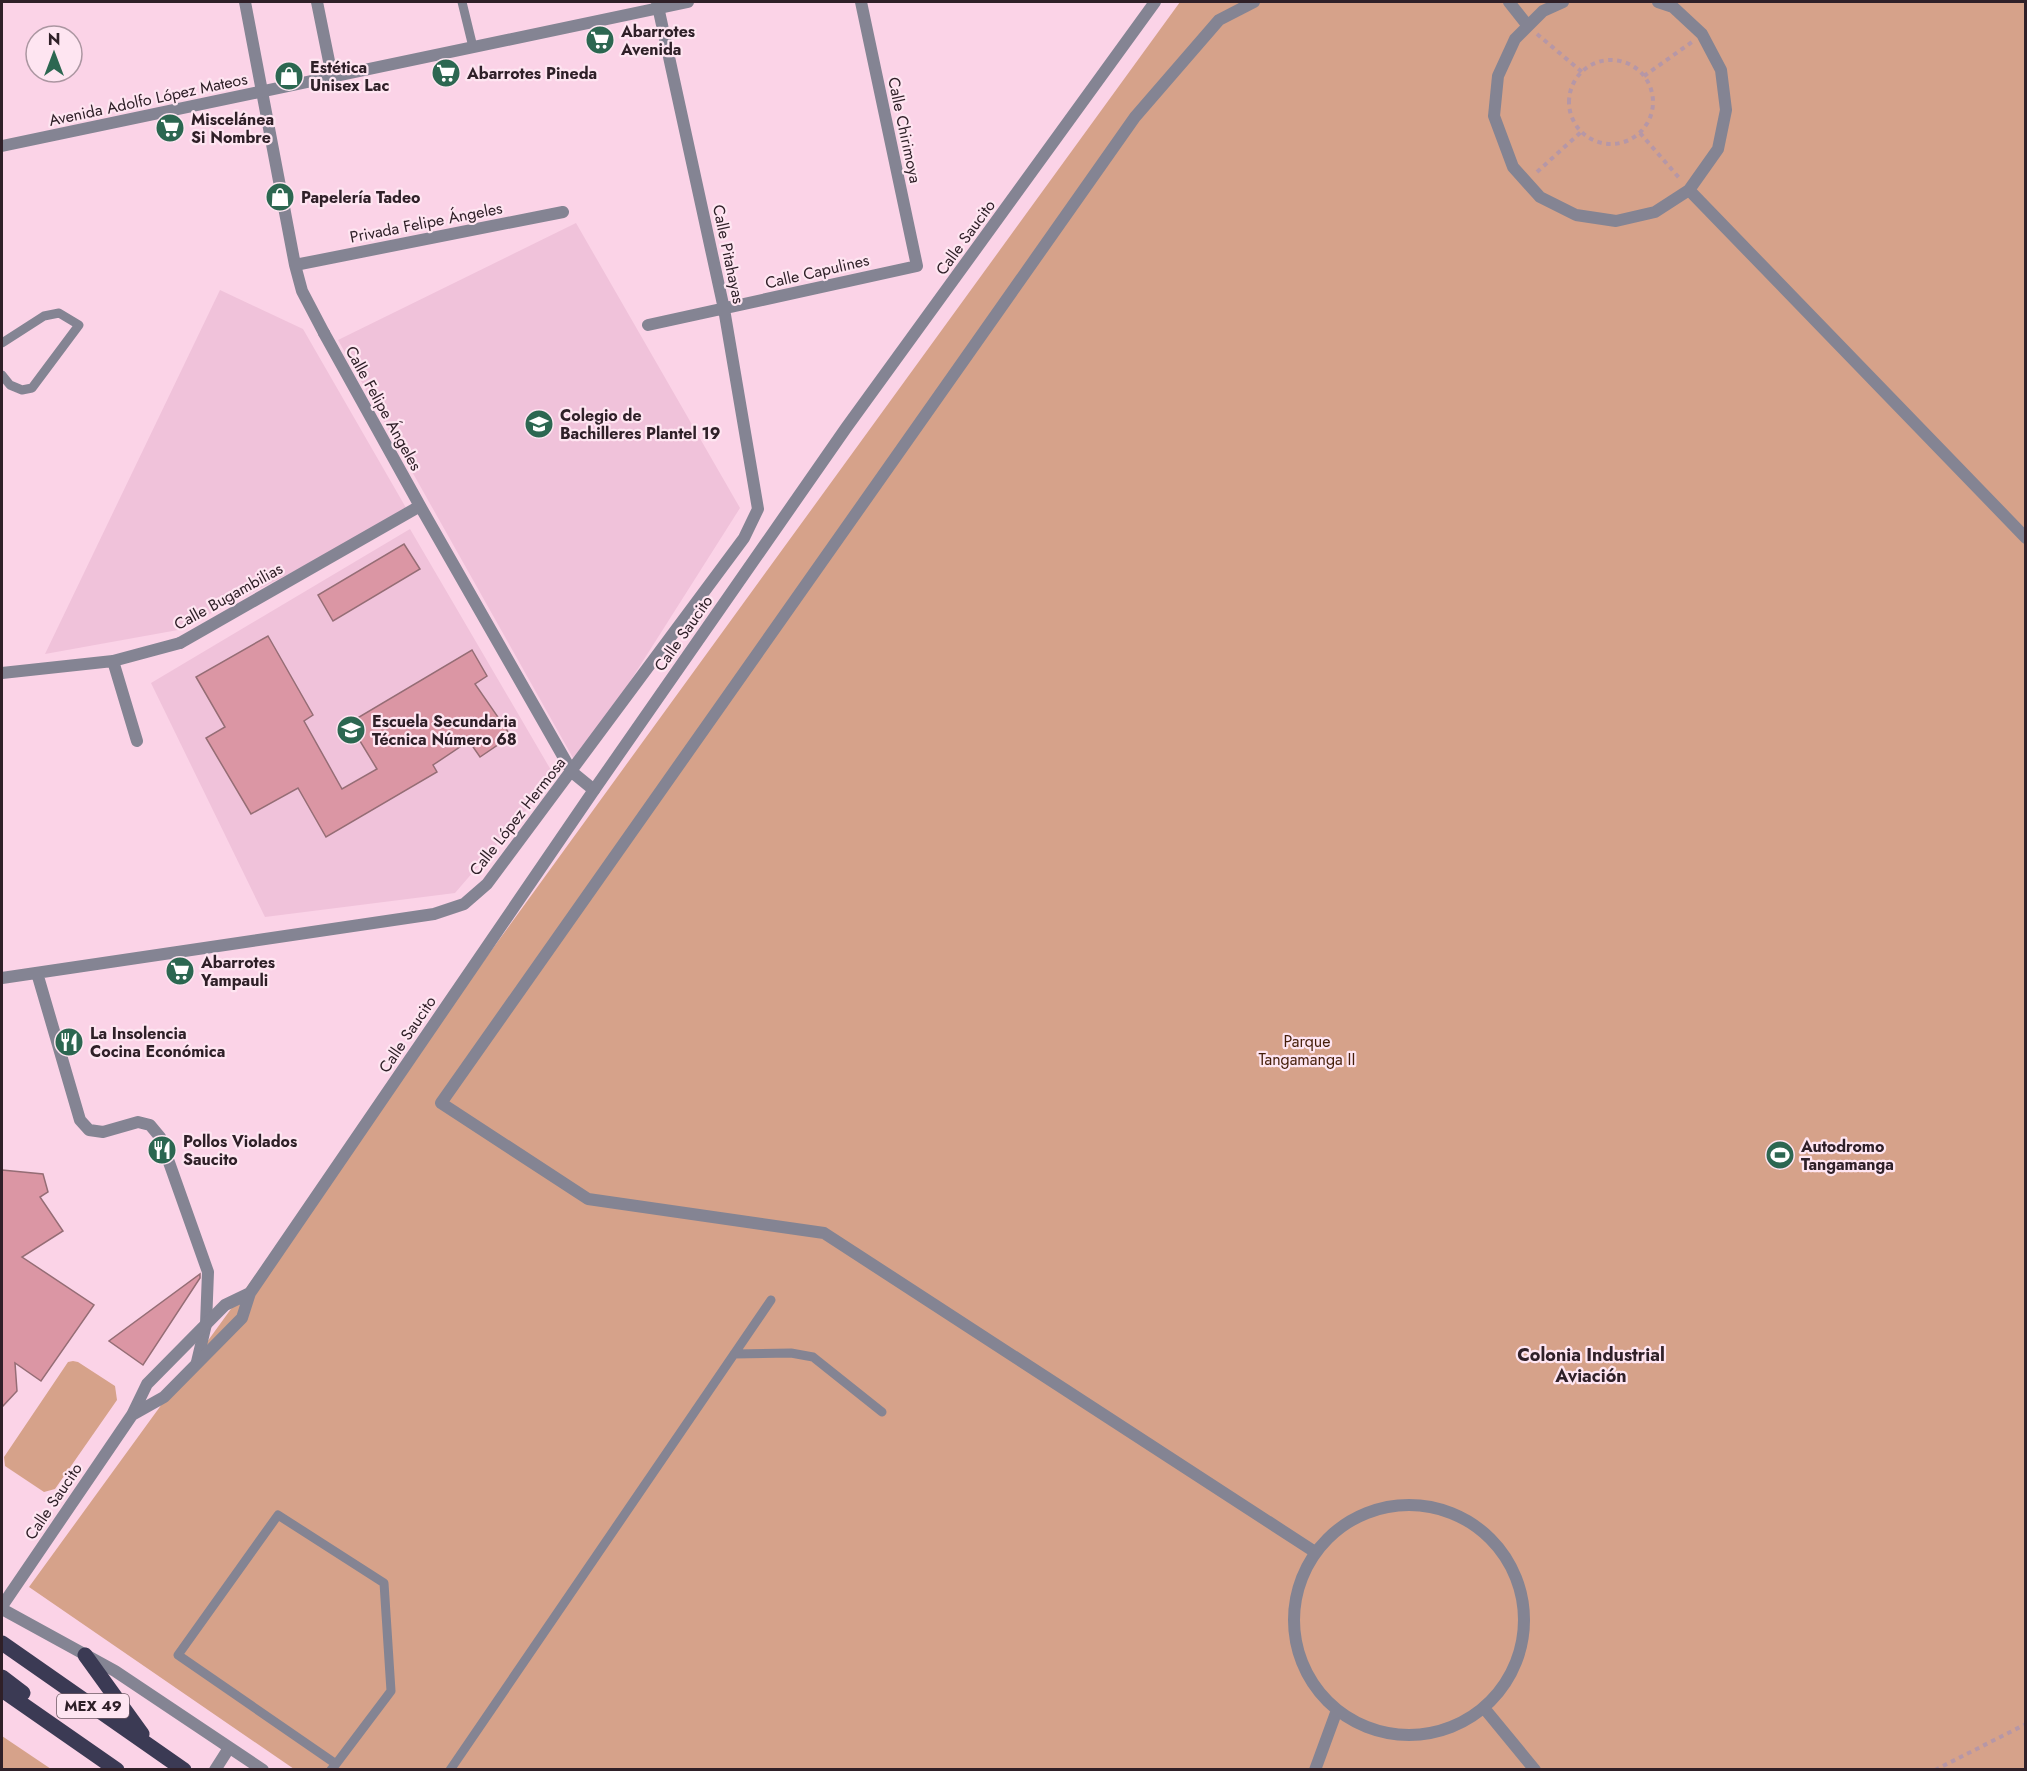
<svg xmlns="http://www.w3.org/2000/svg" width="2027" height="1771" font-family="Jost,sans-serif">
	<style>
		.built { fill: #f0c2da }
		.green { fill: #d6a28a }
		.building { fill: #db96a4; stroke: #956d75; stroke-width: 1.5 }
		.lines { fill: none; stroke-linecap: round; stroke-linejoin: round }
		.path { stroke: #b697a7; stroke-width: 4; stroke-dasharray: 4.5 4.5; stroke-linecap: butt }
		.service { stroke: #848493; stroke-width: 9 }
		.pedestrian { stroke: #848493; stroke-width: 12 }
		.minor { stroke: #848493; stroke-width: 12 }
		.tertiary { stroke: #848493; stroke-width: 12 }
		.primary { stroke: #3b3a54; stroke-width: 15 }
		.labels { text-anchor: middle; stroke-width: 4.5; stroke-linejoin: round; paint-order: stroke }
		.shield { fill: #fee5f1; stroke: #6d5b64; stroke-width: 1.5 }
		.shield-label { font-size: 15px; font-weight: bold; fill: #2f2028 }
		.poi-label { font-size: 16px; font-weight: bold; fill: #2f2028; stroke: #fee5f1; text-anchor: start }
		.street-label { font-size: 16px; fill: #2f2028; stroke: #fee5f1 }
		.park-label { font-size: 16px; fill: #441d08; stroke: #fee5f1 }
		.neighbourhood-label { font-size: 18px; font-weight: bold; fill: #2f2028; stroke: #fee5f1 }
	</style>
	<rect width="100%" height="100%" fill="#fbd3e7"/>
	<path class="built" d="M576 223 740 508 577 765 338 340Z
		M220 290 303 329 409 513 178 630 45 654Z
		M410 529 555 777 455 893 265 917 151 683Z"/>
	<path class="green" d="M1180 2H2025V1769H294L29 1587Z
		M73 1361 78 1362 115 1386 117 1400 55 1489 44 1492 5 1466 4 1457 68 1362Z
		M2 1736 51 1769H2Z"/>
	<path class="building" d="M404 544 420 569 333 621 318 595Z
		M268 636 313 715 304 721 342 789 377 769 349 723 472 650 487 676 475 684 511 736 480 757 469 741 433 765 437 772 326 837 298 788 251 814 206 738 225 727 196 677Z
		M2 1170 43 1174 48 1192 40 1197 63 1231 22 1257 94 1305 41 1381 15 1363 17 1391 2 1407Z
		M200 1274V1278L143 1365 109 1341Z"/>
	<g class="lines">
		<path class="path" d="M1537 34 1582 72
			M1569 102a42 42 0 1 1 84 0a42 42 0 1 1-84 0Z
			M1644 76 1692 42
			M1640 133 1681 180
			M1537 172 1581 132
			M1935 1770 2026 1724"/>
		<path class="service" d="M462 2 473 47
			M2 343 44 316 59 313 79 325 32 388 22 390 10 385 2 375
			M734 1354 791 1353 813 1357 882 1412
			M331 1770 336 1764 391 1691 384 1583 278 1515 178 1655 336 1764
			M450 1770 771 1300"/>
		<path class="pedestrian" d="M324 333 420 506 572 772
			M180 643 420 506"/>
		<path class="minor" d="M245 2 295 265 302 291 324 333
			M317 2 332 76
			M1254 2 1219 20 1135 117 441 1103 588 1199 824 1233 1315 1552
			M1509 2 1528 26
			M1563 2 1543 11 1515 39 1498 76 1494 116 1513 167 1540 197 1576 215 1616 221 1655 212 1689 190 1718 149 1726 110 1721 70 1702 34 1673 7 1658 2
			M1689 190 2026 538
			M295 265 563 212
			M648 325 917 266 861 2
			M113 661 137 741
			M2 673 113 661 180 643
			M572 772 594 790
			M37 973 80 1120 89 1130 103 1132 138 1122 150 1125 160 1137 208 1272 206 1324 197 1362
			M2 978 434 914 464 904 487 884 744 538 758 509 724 309 657 2
			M1294 1620a115 115 0 1 1 230 0a115 115 0 1 1-230 0Z
			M2 1609 115 1671 263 1770
			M1484 1708 1535 1770
			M215 1770 229 1748
			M1315 1770 1337 1710"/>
		<path class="tertiary" d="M2 146 688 2
			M132 1415 164 1397 242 1318 250 1293 594 790 846 428 1155 2
			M2 1606 132 1415 147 1384 225 1305 250 1293"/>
		<path class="primary" d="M2 1643 184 1770
			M85 1655 142 1734
			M2 1677 23 1693
			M2 1690 117 1770"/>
	</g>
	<defs>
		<g id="supermarket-disc" transform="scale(1.5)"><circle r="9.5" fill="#2c6751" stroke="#fee5f1"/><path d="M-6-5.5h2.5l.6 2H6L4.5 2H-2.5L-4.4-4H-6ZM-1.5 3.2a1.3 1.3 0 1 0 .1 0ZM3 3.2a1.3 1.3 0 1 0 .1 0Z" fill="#fff"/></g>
		<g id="shop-disc" transform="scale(1.5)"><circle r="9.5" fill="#2c6751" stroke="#fee5f1"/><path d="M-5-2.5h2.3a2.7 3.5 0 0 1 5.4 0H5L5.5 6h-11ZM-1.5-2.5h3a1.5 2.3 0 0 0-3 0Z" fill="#fff"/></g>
		<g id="school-disc" transform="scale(1.5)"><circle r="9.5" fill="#2c6751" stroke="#fee5f1"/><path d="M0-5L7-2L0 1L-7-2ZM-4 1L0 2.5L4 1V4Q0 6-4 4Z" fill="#fff"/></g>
		<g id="restaurant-disc" transform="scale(1.5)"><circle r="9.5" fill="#2c6751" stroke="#fee5f1"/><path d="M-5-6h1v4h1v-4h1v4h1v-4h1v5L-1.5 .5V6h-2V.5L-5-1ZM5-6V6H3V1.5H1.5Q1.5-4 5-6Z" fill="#fff"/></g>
		<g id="stadium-disc" transform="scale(1.5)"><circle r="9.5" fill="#2c6751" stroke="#fee5f1"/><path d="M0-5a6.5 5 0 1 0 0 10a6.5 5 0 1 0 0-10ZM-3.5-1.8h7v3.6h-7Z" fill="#fff"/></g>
	</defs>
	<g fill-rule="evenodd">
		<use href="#supermarket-disc" x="600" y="40"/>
		<use href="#supermarket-disc" x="446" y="73"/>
		<use href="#shop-disc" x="289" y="76"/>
		<use href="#supermarket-disc" x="170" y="128"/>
		<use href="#shop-disc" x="280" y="197"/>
		<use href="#school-disc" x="539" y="424"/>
		<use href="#school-disc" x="351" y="730"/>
		<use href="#supermarket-disc" x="180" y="971"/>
		<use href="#restaurant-disc" x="69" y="1042"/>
		<use href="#restaurant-disc" x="162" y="1150"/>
		<use href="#stadium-disc" x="1780" y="1155"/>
	</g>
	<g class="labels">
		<rect class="shield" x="57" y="1694" width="72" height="24" rx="4.5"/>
		<g class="shield-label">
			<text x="93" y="1711">MEX 49</text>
		</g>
		<g class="poi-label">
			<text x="621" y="37">Abarrotes<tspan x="621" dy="18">Avenida</tspan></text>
			<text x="310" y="73">Estética<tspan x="310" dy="18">Unisex Lac</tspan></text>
			<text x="467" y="79">Abarrotes Pineda</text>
			<text x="191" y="125">Miscelánea<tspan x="191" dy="18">Si Nombre</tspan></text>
			<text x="301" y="203">Papelería Tadeo</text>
			<text x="560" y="421">Colegio de<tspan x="560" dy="18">Bachilleres Plantel 19</tspan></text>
			<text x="372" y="727">Escuela Secundaria<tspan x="372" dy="18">Técnica Número 68</tspan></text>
			<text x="201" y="968">Abarrotes<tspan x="201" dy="18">Yampauli</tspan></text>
			<text x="90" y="1039">La Insolencia<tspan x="90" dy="18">Cocina Económica</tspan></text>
			<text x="183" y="1147">Pollos Violados<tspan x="183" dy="18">Saucito</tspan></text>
			<text x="1801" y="1152">Autodromo<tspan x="1801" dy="18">Tangamanga</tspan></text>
		</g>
		<g class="street-label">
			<text transform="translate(148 99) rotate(-12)" y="6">Avenida Adolfo López Mateos</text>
			<text transform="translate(905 130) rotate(78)" y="6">Calle Chirimoya</text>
			<text transform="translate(426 222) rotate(-11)" y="6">Privada Felipe Ángeles</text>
			<text transform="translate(965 237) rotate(-54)" y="6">Calle Saucito</text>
			<text transform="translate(729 254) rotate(78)" y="6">Calle Pitahayas</text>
			<text transform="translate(817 271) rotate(-13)" y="6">Calle Capulines</text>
			<text transform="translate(384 408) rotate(61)" y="6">Calle Felipe Ángeles</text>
			<text transform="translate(228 596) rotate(-29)" y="6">Calle Bugambilias</text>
			<text transform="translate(683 633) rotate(-55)" y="6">Calle Saucito</text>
			<text transform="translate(517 816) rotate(-52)" y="6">Calle López Hermosa</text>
			<text transform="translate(407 1034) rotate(-56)" y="6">Calle Saucito</text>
			<text transform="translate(53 1501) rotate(-56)" y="6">Calle Saucito</text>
		</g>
		<g class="park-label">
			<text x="1307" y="1047">Parque<tspan x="1307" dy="18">Tangamanga II</tspan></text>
		</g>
		<g class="neighbourhood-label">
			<text x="1591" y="1361">Colonia Industrial<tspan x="1591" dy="21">Aviación</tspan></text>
		</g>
	</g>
	<rect width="2027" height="1771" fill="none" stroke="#2f2028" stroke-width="6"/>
	<g transform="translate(54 54)"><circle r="28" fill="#fee5f1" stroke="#ab96a1" stroke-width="1.5"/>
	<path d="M0-4.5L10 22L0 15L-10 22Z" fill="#2c6751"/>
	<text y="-9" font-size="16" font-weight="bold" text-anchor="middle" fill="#2f2028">N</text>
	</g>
</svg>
